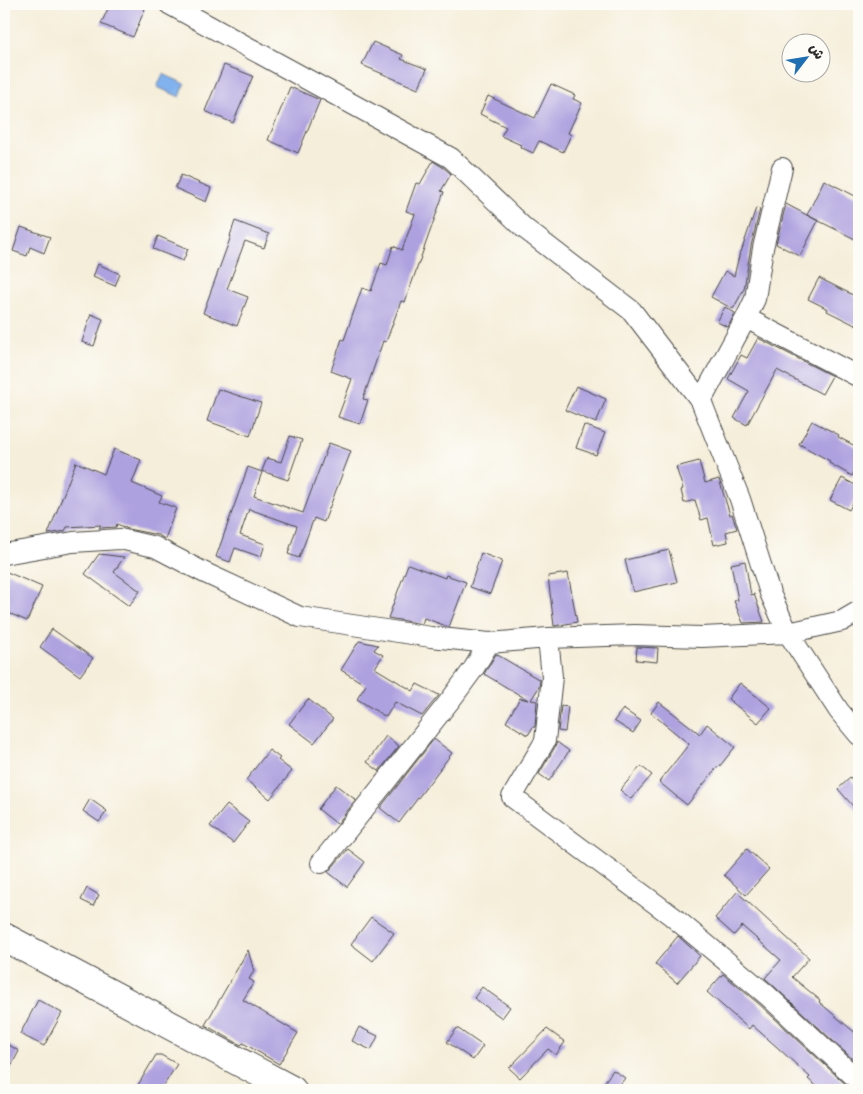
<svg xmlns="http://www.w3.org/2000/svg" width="863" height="1094" font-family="'Patrick Hand','Playpen Sans Arabic',sans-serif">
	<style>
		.water { fill: #82b2ed; stroke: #566e8c }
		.building { fill: #ada1df }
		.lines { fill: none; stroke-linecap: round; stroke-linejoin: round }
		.minor-casing { stroke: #494845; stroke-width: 22 }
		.secondary-casing { stroke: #494845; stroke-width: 30 }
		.minor { stroke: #fff; stroke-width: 20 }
		.secondary { stroke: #fff; stroke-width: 28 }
	</style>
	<rect width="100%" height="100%" fill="#fdfcf7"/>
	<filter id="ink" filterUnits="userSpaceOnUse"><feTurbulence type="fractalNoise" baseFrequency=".02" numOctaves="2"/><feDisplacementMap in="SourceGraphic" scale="10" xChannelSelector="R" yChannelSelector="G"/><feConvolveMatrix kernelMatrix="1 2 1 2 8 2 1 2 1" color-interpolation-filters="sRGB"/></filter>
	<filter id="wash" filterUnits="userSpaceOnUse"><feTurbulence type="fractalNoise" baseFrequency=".0096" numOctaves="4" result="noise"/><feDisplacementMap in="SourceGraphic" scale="20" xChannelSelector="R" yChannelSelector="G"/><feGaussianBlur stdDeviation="1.12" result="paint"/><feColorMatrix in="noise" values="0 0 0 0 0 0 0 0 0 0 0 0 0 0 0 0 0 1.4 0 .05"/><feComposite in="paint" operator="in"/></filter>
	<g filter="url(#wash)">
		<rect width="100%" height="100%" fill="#f5eeda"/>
		<path class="water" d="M163 74 185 84 180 97 157 87Z"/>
		<g id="blocks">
			<path class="building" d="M110 4H132L145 9 133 37 101 24Z
				M373 42 403 55 401 59 427 69 418 89 362 65Z
				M224 65 253 76 233 123 205 111Z
				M551 84 575 95 573 99 582 103 568 133 571 135 563 152 539 141 533 153 520 147 521 145 501 136 506 127 480 114 488 96 535 118Z
				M290 87 320 100 298 153 268 140Z
				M433 161 444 168 451 174 441 191 444 192 405 302 401 301 386 342 383 341 363 399 368 400 360 424 338 417 352 379 331 371 342 339 344 340 362 288 371 291 381 263 387 265 393 246 402 250 415 214 406 211 416 183 420 184Z
				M181 175 211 188 206 202 175 188Z
				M824 180 859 198V241L807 215Z
				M786 204 818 221 800 256 776 244Z
				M756 208 760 209 751 246 744 289 733 309 711 297 725 271 734 276 740 252H741Z
				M235 221 269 234 264 248 245 241 227 289 248 297 237 326 203 313 231 236H230Z
				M21 227 50 237 44 253 30 247 27 256 13 251Z
				M158 236 188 249 183 261 153 249Z
				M98 264 120 274 115 286 93 277Z
				M819 278 859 298V327L827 311 828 309 808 299Z
				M725 307 735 313 728 327 717 322Z
				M91 314 103 319 94 346 82 342Z
				M758 338 832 376 822 394 777 370 747 425 734 418 749 391 728 379 741 355 747 358Z
				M576 386 606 399 596 423 565 410Z
				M218 389 261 403 250 436 207 421Z
				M812 421 839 435 838 437 859 448V463L852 476 829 463 830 461 799 444Z
				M584 425 605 433 596 455 576 448Z
				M290 436 302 440 288 480 262 471 267 458 281 462Z
				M329 443 351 451 324 522 314 518 299 558 288 554 297 526 249 509 240 535 265 544 261 557 235 548 230 562 216 557 248 467 262 472 254 496 303 513Z
				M114 449 141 460 132 483 162 496 159 502 176 508 165 539 158 535 128 529 117 524 116 527 99 528 101 525 67 527 65 531 48 534 76 462 104 474Z
				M699 461 705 483 719 479 730 515 732 514 737 529 726 532 728 542 714 545 708 518 701 520 695 500 684 503 681 490 683 489 676 467Z
				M842 478 859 487V492L849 510 830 500Z
				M669 550 677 582 633 592 625 560Z
				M481 553 502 561 490 594 470 587Z
				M99 554 124 557 114 572 140 591 129 606 85 574Z
				M745 561 751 595 754 594 764 622 743 623 734 601 738 600 731 564Z
				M408 564 445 578 446 575 466 582 449 627 424 618 422 624 388 618Z
				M7 572 42 587 27 621 4 611V579Z
				M568 573 577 622 554 626 548 576Z
				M52 629 93 658 80 676 40 647Z
				M359 641 378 645 374 650 383 655 375 668 413 691 417 684 439 695 422 716 395 702 386 717 357 699 366 685 341 670Z
				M637 647 658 648 657 662 636 660Z
				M496 654 540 680 539 687 531 700 537 701 535 727H533L528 735 506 722 520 698 528 700 484 674Z
				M740 683 771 708 758 723 728 699Z
				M308 699 333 719 314 743 289 724Z
				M659 702 700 734 707 724 735 747 719 767 718 766 687 805 659 782 689 744 651 713Z
				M561 706 568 707 565 732 558 731Z
				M623 709 641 721 633 733 614 721Z
				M386 736 399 746 379 771 367 762Z
				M434 739 452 753 399 823 380 808Z
				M557 742 569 751 549 781 539 774 555 747Z
				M269 750 280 758 278 760 292 771 270 799 246 780Z
				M641 766 652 775 631 799 620 790Z
				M850 778 859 789V813L838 789Z
				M336 785 356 800 337 824 318 809Z
				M90 799 107 811 99 822 83 811Z
				M227 805 249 822 233 843 210 826Z
				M348 849 365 862 347 887 328 872Z
				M747 849 769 869 746 895 724 875Z
				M87 888 99 895 93 906 81 900Z
				M737 892 809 958 792 977 820 1000 819 1002 859 1036V1065L765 978 781 960 742 926 734 935 715 918Z
				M371 917 394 933 373 961 351 944Z
				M678 936 700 956 677 983 655 964Z
				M248 950 254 971 249 979 254 982 243 1000 298 1033 279 1064 243 1043 241 1045 205 1025Z
				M723 974 759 1004 852 1090H821L808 1079 810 1077 777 1047 752 1025 749 1029 707 992Z
				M482 987 510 1007 502 1018 474 998Z
				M38 1000 62 1013 44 1046 20 1034Z
				M359 1027 378 1036 371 1050 352 1041Z
				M457 1028 483 1046 473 1060 447 1042Z
				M547 1029 565 1042 556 1055 548 1049 520 1078 509 1068Z
				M4 1042 19 1051 4 1080Z
				M156 1055H161L177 1064 161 1090H147L138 1085Z
				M613 1070 625 1078 616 1090H599Z"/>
		</g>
	</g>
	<g filter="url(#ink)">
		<use href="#blocks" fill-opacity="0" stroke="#494845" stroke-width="1"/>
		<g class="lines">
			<g class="minor-casing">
				<path id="minor" d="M169 4 451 158 524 228 632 311 701 401 740 499 770 593 788 633 839 711 859 735
					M746 318 859 377
					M701 401 746 318 755 299 763 248 782 168
					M4 554 73 542 120 539 155 547 203 572 300 617 431 637 489 643 548 638 635 635 702 637 788 633 842 621 859 611
					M548 638 552 677 545 741 512 797 672 916 767 995 859 1081
					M321 863 452 698 474 668 489 643"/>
			</g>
			<g class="secondary-casing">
				<path id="secondary" d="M4 937 292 1090"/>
			</g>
			<use href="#minor" class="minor"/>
			<use href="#secondary" class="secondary"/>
		</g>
	</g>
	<rect width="863" height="1094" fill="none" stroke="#fdfcf7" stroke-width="20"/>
	<g transform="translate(806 58) rotate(59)"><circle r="24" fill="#fdfcf7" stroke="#a9a8a5"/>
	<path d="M0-4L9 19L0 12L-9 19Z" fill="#1f6fb2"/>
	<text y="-8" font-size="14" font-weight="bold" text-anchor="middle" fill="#2b2b2b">ش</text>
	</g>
</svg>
